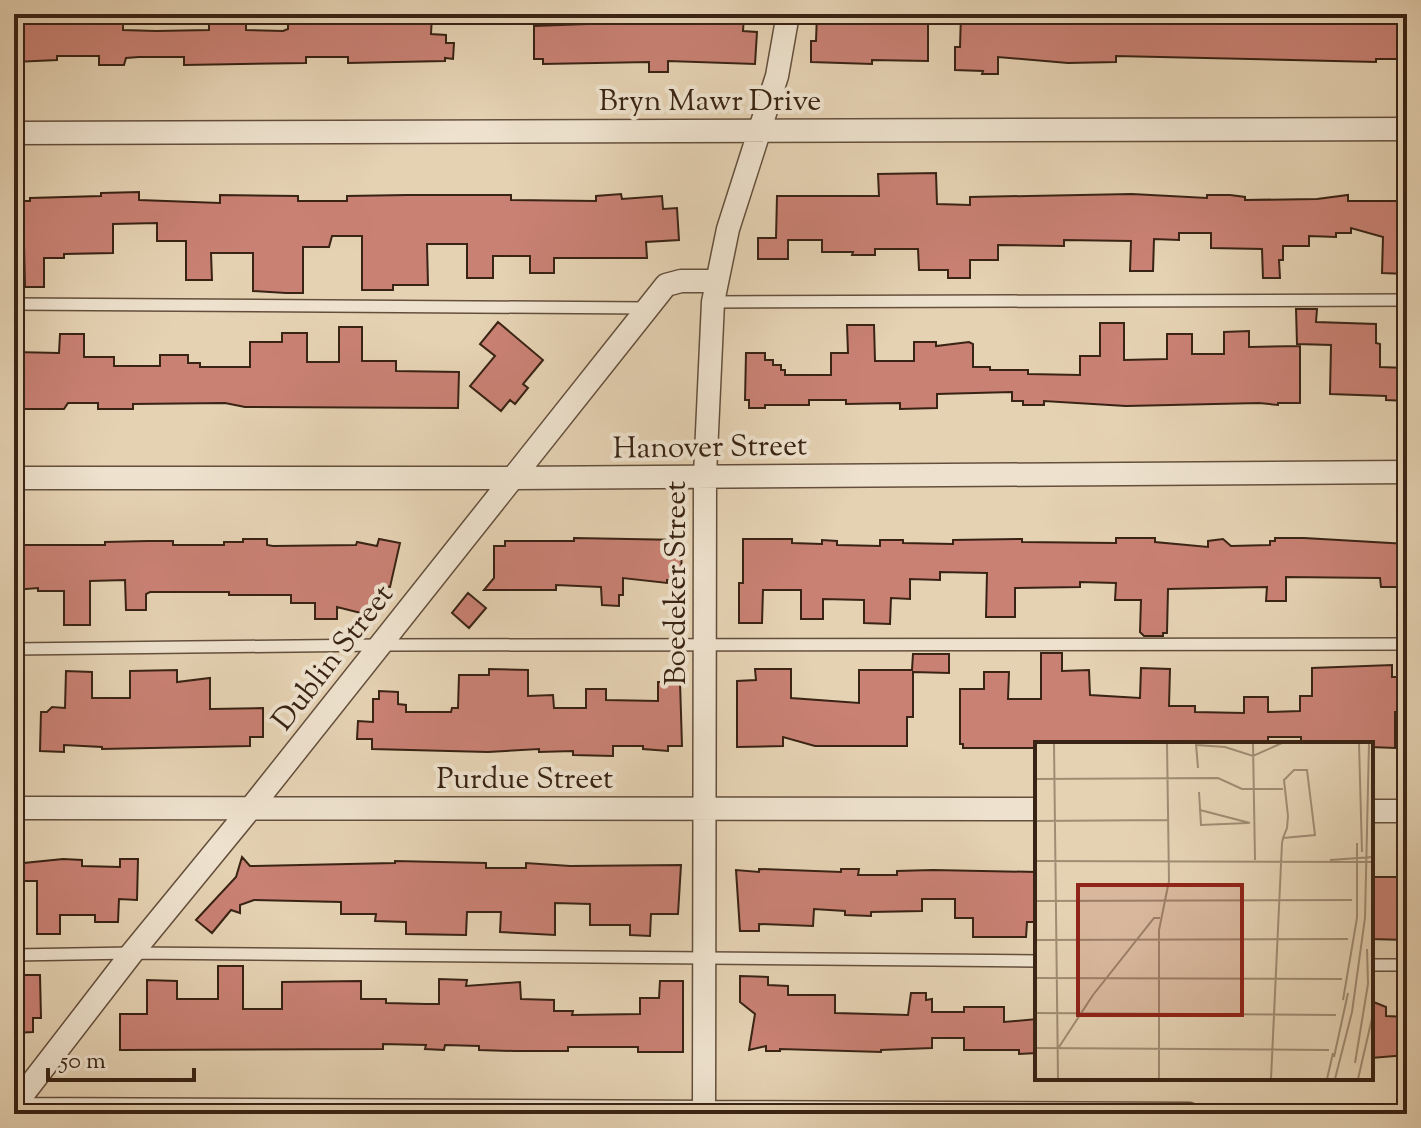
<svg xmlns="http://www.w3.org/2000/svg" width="1421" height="1128" font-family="'Sorts Mill Goudy',serif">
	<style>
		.building { fill: #c98174; stroke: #392314; stroke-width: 2 }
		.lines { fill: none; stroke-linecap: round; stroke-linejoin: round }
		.lane-casing { stroke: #644f3c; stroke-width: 14 }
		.street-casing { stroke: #644f3c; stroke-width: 25 }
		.lane { stroke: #eee2ce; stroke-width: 11 }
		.street { stroke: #eee2ce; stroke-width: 22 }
		.labels { text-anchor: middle; stroke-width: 8; stroke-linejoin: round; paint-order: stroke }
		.street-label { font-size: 30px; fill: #392314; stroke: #eee2ce }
		.inset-road { fill: none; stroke: #a08c73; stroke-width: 2 }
		.view { fill: #8f2418; fill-opacity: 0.15; stroke: #8f2418; stroke-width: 4 }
		.inset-edge { fill: none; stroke: #392314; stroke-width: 4 }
	</style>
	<rect width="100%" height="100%" fill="#e5d2b3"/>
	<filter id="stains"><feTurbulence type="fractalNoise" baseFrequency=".0025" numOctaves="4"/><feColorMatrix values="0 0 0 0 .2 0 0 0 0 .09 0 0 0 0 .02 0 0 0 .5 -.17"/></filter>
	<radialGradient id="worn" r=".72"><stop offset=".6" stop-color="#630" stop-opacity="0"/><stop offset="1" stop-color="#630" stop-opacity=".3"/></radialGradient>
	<path class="building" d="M14 14 100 17V14H123V30L156 31 209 30V14H246V30L283 31 288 29V18L328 19V24H360V14H430L432 16 431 34 446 35V43H454L453 59 445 58V61L348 63V57H306V63L184 65V57H139L126 58 124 65H99V56H57V60L14 62Z
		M607 14 744 17 743 31 757 32 755 64 668 61V72H649V62L543 64V59H534V26L587 24V20H598V17H607Z
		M817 14H928V61L872 60V64L811 62V41H816Z
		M961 14H997V19L1034 20V14H1186V22L1231 21V14H1407V56L1406 59H1376V62L1116 56V62L1068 63 998 57V74H982L983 71 955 70V47H960Z
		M936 173 937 204 970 205V197L1132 194 1207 198V195H1230L1245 197V200L1317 199 1348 195V201H1407V274L1382 273 1383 237 1351 228V233H1336V237L1309 236V246H1283V260H1279L1280 278H1263L1262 249 1211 248V233H1179V240L1154 239 1153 271H1130L1131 241 1064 240V246L998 245V260H970V278H948V270H919L918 249H875V255H852L853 252H822V240H788V259H758V238H776L777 196H879L878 174Z
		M139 192V200L220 203V195L298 196V201H347V196L407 195H511V200L596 201V196L621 194 622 199 662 196 663 209 677 208 679 240 646 242 647 258H554V273H530V256H493V278H467V244H427L428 285H393V290H362V236H332L329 247H303V293H286L253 291V253H211L212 280H186V241H157V223L113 224V253L64 254V258H44V287H25L24 246H14V201H30V198L101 196V193Z
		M1296 309H1317L1316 322 1376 324V343L1380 344V367L1407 368V401L1386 400V396L1330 394 1331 345 1297 344Z
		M498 322 543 360 523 384 528 388 515 404 510 400 501 411 470 386 495 356 480 344Z
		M1100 323H1124V360L1167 359V334H1192V354H1224V332L1249 331V347L1300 346V403H1278V405L1259 403 1126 406 1044 401V405H1023V401H1012V392L937 394V408L900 409V403L846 404V400H809V405H765V408H749V400H745L746 353H765V360H773V365H781V370H785V375H831V353H848L847 325H874L875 361H914V342H936V346L969 342 973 344V367H990V370H1028V374L1080 375V356H1100Z
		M339 327H362V361H396V371L459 372 458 408 245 407 225 403 133 404V409H98V403H68L64 409H14V352L59 353 60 334H84V357H114V366H160V355H188V363H200V367H250V342H282V333H307V362H339Z
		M574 538 682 540 681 580H667V583L623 578V595H619V606L602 605 601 587 556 585V590H484L494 578V546H505V541H574Z
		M1116 538H1155V542L1208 547V541L1223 539 1231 546 1270 545V541H1275V538H1304L1407 544V581L1398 580V587H1381L1380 578 1286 577V601H1266L1267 587 1168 589 1167 633H1163V636H1144L1140 632 1141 600H1115L1116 583 1080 582V587L1015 588V617H986L987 573 940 572V580L910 579V599L891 598 890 624 864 623V600L823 599V619H801V590H763L762 623H739V583H743V539H792V543L822 544V540L837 541V545L880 546V540H903V543L953 544V540L1022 539V542L1116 543Z
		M243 539H267V545L273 546 356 545 357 542 377 546 379 539 400 543 390 587 383 586 380 601 373 599 369 615 337 607V619H315V603H291V595H229V592H150L146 594V610H126L125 580 90 581V625H64V591H38V588L14 590V545H105V542L148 541H173V545H224V542H243Z
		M468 593 486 608 469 628 452 613Z
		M1041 653H1062V671L1089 670 1090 695 1140 698 1141 668 1170 669 1169 706H1195V712L1244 713V697H1268V712L1300 711V696H1312V668L1392 665V677H1407V712H1395V748L1371 747V744H1301V737H1268V744H1037V748H963V744H960V689H984V672H1009L1008 699H1041Z
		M913 654H949V673L913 672V717H907V746H815L783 737V746L737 747V681L756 680 755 669H791V698L859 703V670H912Z
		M489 669 528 670V696L553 695 554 708H586V689H606V700L658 701V682H680L682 746H668V751L643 749V746H613V756L573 755V751L539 752V749L488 752 372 749V739H357L358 721 373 722V699H379V691L398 692V704L406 705V712H451L452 708H458L459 675H489Z
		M177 670V682L210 678V709L263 708V737H250V746L102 749V747L64 745V752L40 751 41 712H47L52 707 65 708 66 671 92 672V698H130V671Z
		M242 857 250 866 395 863V861L486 863V868H526V863L570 866 681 865 678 914H651L650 936 630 935V925H590V904L555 903V935L500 932 501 912H467L466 935 406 934V922L375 921 376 914H341V902L254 900 240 905V913L231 910 212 933 196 920 236 877Z
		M63 859 82 860V866L120 867V859H138L137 900 119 899 118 922H95V915H60V934H37V881H14V864Z
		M759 869 841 872V869H859L858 875H897V871L933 870 1037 872V922H1027L1026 937H973V918H955V899H922V911L871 912V916L845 915V911L814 909 813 926 759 924V931H740L736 870 759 872Z
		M1371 877H1407V940L1371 939Z
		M218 966H243V1009H282V982L361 981V999H386V1003L426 1004H439V979L467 980 466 986 520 982 521 999 554 1000V1011H573L572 1015 640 1014V998H659L660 981H683V1052H638V1047H568V1051H514L479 1050V1046L445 1045 444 1050 425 1049 426 1045 383 1044V1049L120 1050V1014H147V980L177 981V999H218Z
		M14 975H40L41 1018H33V1032L14 1033Z
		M740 976 768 977V985L788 986V995H835V1013L908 1015 911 993H926V1000L932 999V1012H964V1007H1004V1022L1037 1019V1053L1019 1054V1050H964V1038H932V1048L881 1050V1052L780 1049V1051H766V1046L749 1050 755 1014 740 1002Z
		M1371 1001 1386 1007V1016L1407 1017V1055L1371 1058Z"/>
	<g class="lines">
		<g class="lane-casing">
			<path id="lane" d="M713 302 1407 300
				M14 304 647 308
				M14 649 380 645 1407 644
				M14 955 132 953 1037 961
				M1371 965H1407"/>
		</g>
		<g class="street-casing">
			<path id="street" d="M14 133 1407 129
				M14 478H514L1407 472
				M14 808 1037 809
				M1371 811H1407
				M14 1106 132 953 250 809 666 285 681 281H716
				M14 1109 1189 1114
				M704 1114 705 475 713 302 728 229 777 76 788 14"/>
		</g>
		<use href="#lane" class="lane"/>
		<use href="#street" class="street"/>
	</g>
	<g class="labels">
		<g class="street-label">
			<text x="710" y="110">Bryn Mawr Drive</text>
			<text transform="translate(710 446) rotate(-1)" y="10">Hanover Street</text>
			<text transform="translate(675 583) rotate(-90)" y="10">Boedeker Street</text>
			<text transform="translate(332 657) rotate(-52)" y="10">Dublin Street</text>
			<text x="525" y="788">Purdue Street</text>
		</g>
	</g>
	<g transform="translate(1035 742)">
		<rect width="338" height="338" fill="#e5d2b3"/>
		<path class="inset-road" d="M19 1 23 337M218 1 220 118M324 1 327 110M161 2 163 26M161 3 190 5 218 14 247 1M0 37 183 36 207 47H248M164 50 166 83 213 81M165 68 215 81M0 79 133 78M295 118 338 115M0 119 338 120M0 159 317 158M0 198 313 197M0 236 307 237M308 258 322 176V101M0 271 301 273M24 305 58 253 119 176H125M0 306 294 308M299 315 313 251M320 321 333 242 332 207M124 337V188L134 139 132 1M236 337 247 101 248 96 252 86 253 74 249 38 259 28H272L280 93 248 96M292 337 298 311M300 337 317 270 330 176 334 1M323 337 338 272"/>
		<path class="view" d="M43 143H207V273H43Z"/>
		<rect width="338" height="338" class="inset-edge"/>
	</g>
	<rect width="1421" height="1128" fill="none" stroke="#e5d2b3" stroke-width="48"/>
	<rect x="16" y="16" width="1389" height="1096" fill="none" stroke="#392314" stroke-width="4"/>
	<rect x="24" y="24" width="1373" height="1080" fill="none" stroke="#392314" stroke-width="2"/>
	<path d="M48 1068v12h146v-12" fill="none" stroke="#392314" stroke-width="4"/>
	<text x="60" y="1068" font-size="24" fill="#392314" stroke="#eee2ce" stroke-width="6" paint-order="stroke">50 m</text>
	<rect width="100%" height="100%" filter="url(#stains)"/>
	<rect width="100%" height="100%" fill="url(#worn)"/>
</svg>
